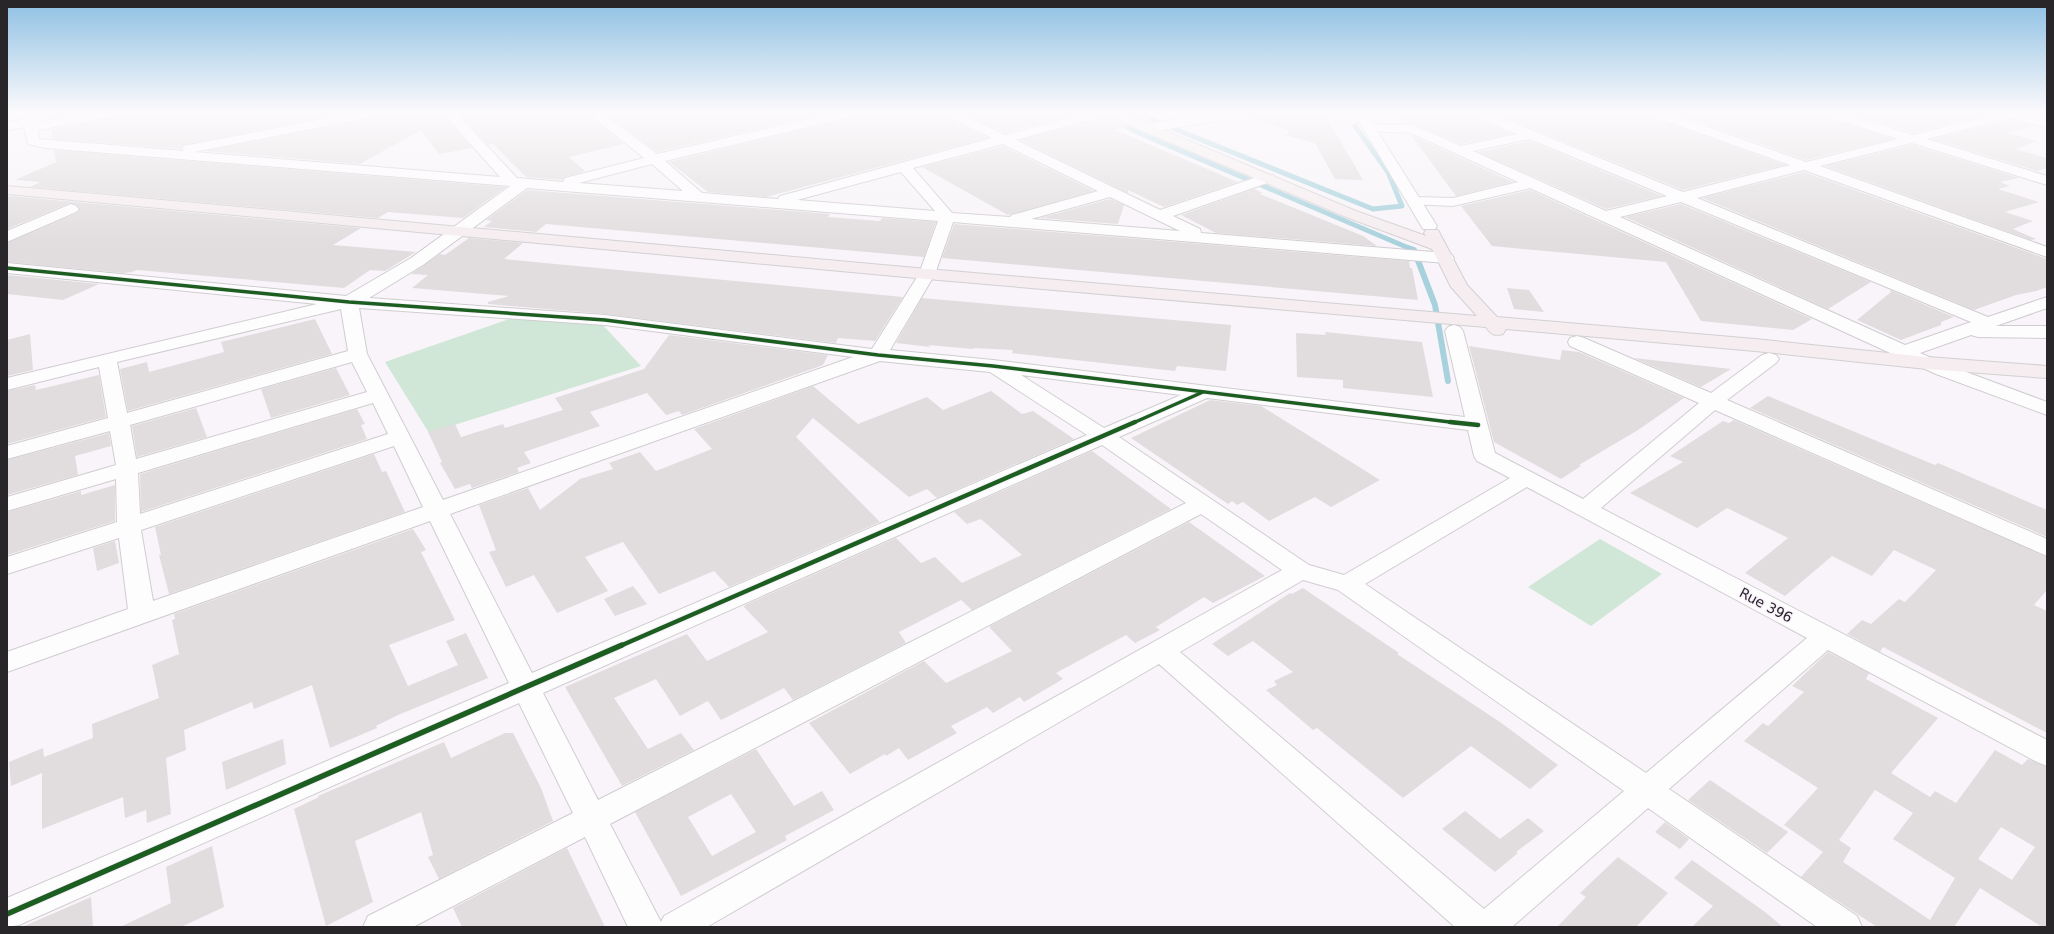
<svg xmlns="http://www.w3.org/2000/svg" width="2054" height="934" font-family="'DejaVu Sans',sans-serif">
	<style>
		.green { fill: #d0e7d7 }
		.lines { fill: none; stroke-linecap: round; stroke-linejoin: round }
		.stream-far1 { stroke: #a7d1dc; stroke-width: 5 }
		.stream { stroke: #a7d1dc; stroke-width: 6 }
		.building { fill: #e1ddde; fill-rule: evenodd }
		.street-casing { stroke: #d0cdd1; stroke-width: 2 }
		.secondary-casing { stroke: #d0cdd1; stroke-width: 2 }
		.primary-casing { stroke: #d2d0d2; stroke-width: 2 }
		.street { fill: #fefdfe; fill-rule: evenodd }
		.secondary { fill: #fefdfe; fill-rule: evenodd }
		.primary { fill: #f5edef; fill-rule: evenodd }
		.cycleway-far2-casing { stroke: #f9f1fc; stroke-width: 5.5 }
		.cycleway-far1-casing { stroke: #f9f1fc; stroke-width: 7 }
		.cycleway-casing { stroke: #f9f1fc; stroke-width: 8 }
		.cycleway-far2 { stroke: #1b5e20; stroke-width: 3.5 }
		.cycleway-far1 { stroke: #1b5e20; stroke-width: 4.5 }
		.cycleway { stroke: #1b5e20; stroke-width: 5.5 }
		.labels { text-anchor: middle; stroke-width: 3; stroke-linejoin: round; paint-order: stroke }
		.street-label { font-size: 14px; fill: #29262a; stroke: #f9f1fc }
	</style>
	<rect width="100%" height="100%" fill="#f8f4f9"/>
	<path class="green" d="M518 316 600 322 641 366 429 433 385 362Z
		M1600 539 1662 574 1591 626 1528 587Z"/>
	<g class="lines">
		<path class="stream-far1" d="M1140 115 1373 209 1402 206 1388 172 1355 126
			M1118 122 1139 133 1411 249"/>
		<path class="stream" d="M1408 248 1414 250 1435 305 1448 381"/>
	</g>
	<path class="building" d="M49 113H80L49 118Z
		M118 113H345L184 145 181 149 53 139 51 129 111 118Z
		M379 113H442L472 148 439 154 421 130 360 164 205 151 372 118Z
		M458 113H587L624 144 569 157 585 171 565 177 562 180 526 177 493 144 488 145Z
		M605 113H827L657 152Z
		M857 113H943L945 117 988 138 766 197 708 192 669 162 854 117Z
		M963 113H1080L1005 133Z
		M1127 113H1148L1149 122Z
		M1247 113H1324L1363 180 1335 179 1315 143 1284 135 1290 132 1246 115Z
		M1396 113H1471L1473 117 1512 134 1461 144 1414 124 1403 123Z
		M1493 113H1649L1652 117 1785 165 1683 190Z
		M1673 113H1823L1826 117 1893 139 1806 160Z
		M1848 113H1993L1913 133Z
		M1106 116 1130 127 1115 130 1238 182 1164 207 1128 190V193L1020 140Z
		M2011 120 2035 126 2008 133 2036 141 2015 149 2047 158V168L2037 171 1933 139Z
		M1411 135 1513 182 1456 196Z
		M1530 141 1662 196 1606 209 1478 152Z
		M1912 145 2019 178 2000 182 2010 186 1998 189 2039 202 2005 212 2033 221 2013 229 2036 239 2031 240 1825 166Z
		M1003 146 1094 191 1008 215 922 167Z
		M54 150 506 187 463 218 388 212 378 218 30 187 41 182 15 180 56 162Z
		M1804 172 2047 259V287L2036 291 2016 295 1974 310 1702 198Z
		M1254 189 1263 193 1260 194 1363 236 1377 246 1216 233 1181 215Z
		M527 190 830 214 828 217 880 221 882 218 936 222 924 257 546 224 536 232 484 227 492 221 486 220Z
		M1530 190 1812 319 1793 330 1701 321 1666 262 1492 246 1461 206Z
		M10 196 361 228 333 245 416 252 385 271 370 270 344 288 137 270 132 272 123 273 7 262V243L77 213 80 209 77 205 70 203 7 229V197Z
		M1110 199 1124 205 1118 224 1040 218Z
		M1681 204 1871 282 1828 309 1625 217Z
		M954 224 1409 261 1410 268H1412L1418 300 942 258Z
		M469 238 523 243 504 259 903 297 875 341 838 338 836 343 605 314 488 304V302L509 296 412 288 428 275 411 274 440 254 445 255Z
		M7 275 99 284 63 300 7 294Z
		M1507 288 1529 290 1544 312 1514 309Z
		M1890 290 1954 317 1941 322V325L1901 340 1857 320 1891 292Z
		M922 298 1231 325 1226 371 1177 366 1175 371 1012 353 1013 350 974 348 973 349 928 345 931 347 896 343Z
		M315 319 332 354 128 411 120 369 147 362 149 372 224 352 221 342Z
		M1325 332 1422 342 1433 397 1343 388V380L1297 377 1296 333 1326 335Z
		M30 334 33 370 7 376V340Z
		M669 335 828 355 823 365 682 415 679 411 666 415 647 393 590 412 600 426 524 452 531 463 517 468 519 472 472 488 470 484 455 489 440 463 442 462 428 432 455 424 461 437 503 424 505 428 563 410 555 398 644 369Z
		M1469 346 1560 360 1562 350 1579 352 1684 398 1638 430 1579 465 1581 466 1561 479 1494 442Z
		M1634 358 1731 369 1701 387Z
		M336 368 350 395 271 418 261 389Z
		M99 375 106 417 7 444V391L35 385 36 390Z
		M813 386 858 424 927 397 943 410 991 391 1022 414 1033 411 1074 439 937 498 927 489 909 497 813 418 796 437 880 522 729 587 714 571 659 594 623 542 585 557 608 591 557 613 534 575 506 587 489 552 496 550 479 505 528 488 540 510 580 479 613 469 609 463 640 452 656 471 712 449 694 429Z
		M1768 396 1935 465 1938 463 2047 510V537L1750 408Z
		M1210 400 1261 406 1380 480 1331 507 1315 497 1269 521 1243 502 1237 505 1232 501 1228 504 1131 438Z
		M196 408 207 437 137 457 132 426Z
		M357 409 365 424 361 425 367 439 141 512 140 474Z
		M1734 420 2047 557V590L2034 605 2047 611V733L1883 647 1880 652 1847 634 1862 620 1871 624 1899 599 1905 602 1936 570 1894 550 1872 576 1832 556 1785 596 1745 573 1788 538 1727 508 1697 528 1630 493 1683 462 1670 456 1723 421 1729 423Z
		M109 433 111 446 75 456 78 475 7 495V460Z
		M1092 451 1171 509 972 610 961 600 899 632 906 643 793 700 784 688 721 720 708 701 680 716 656 679 614 698 648 749 681 733 694 750 622 786 565 687 687 634 707 661 768 632 744 607 745 605 896 538 921 563 935 557 962 583 1022 555 981 519 967 524 954 512Z
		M374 454 382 472 386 471 405 512 169 594 159 555H161L155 527Z
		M115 485V521L7 555V512L81 491V495Z
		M1189 522 1265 576 1213 603 1204 597 1156 627 1160 630 1135 643 1126 635 1056 673 1063 679 1024 702 1020 697 993 713 987 707 951 726 957 733 908 760 899 748 886 756 885 754 850 774 809 723 924 661 946 683 1012 651 990 628V626Z
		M413 529 426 550 421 552 455 620 389 645 408 686 458 665 446 641 466 633 488 678 398 715 376 726 377 728 330 748 312 685 254 709 252 702 184 730 186 750 166 758 171 814 147 823 146 810 125 818 123 797 42 829V773L11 786 9 762 43 748 44 757 93 738 92 724 159 698 152 665 179 654 172 620 175 619 174 614Z
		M115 541 119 563 97 571 93 548Z
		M633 586 647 604 615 616 604 599Z
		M1303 588 1399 653 1397 654 1500 722 1558 765 1530 789 1471 746 1403 798 1317 728 1313 730 1266 690 1277 685 1274 681 1293 672 1253 641 1228 656 1212 644 1290 593 1292 594Z
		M1828 652 1869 673 1866 679 1938 718 1891 773 1930 797 1935 791 1956 803 1995 750 2022 765 2028 759 2047 767V927H2042L1980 888 1954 927H1877L1801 877 1823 852 1784 825 1818 788 1744 741 1763 723 1768 726 1804 692 1792 686ZM1875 790 1913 813 1893 839 1955 878 1930 920 1843 862 1851 848 1839 840ZM2001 827 2035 847 2012 880 1978 859Z
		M505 733H513L541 788 553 821 439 879 428 857 433 855 421 812 355 841 373 902 326 926 294 809 319 797 318 796 444 742 451 758Z
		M283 739 286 764 226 790 222 762Z
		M756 749 794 806 822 791 834 810 785 836 787 840 681 896 635 812ZM731 794 756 832 712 856 688 817Z
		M1710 780 1788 832 1767 853 1688 800Z
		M1465 811 1500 839 1528 818 1544 831 1516 852 1518 853 1495 872 1442 829Z
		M1665 822 1689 839 1680 849 1655 832Z
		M212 846 224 907 181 927H120L171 903 166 867Z
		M567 848 605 927H462L453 908Z
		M1618 857 1668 893 1636 927H1557L1586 897 1580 893Z
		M1692 860 1765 912 1783 927H1692L1713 906 1674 878Z
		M91 897 93 927H22Z"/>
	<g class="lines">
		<g class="street-casing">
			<path id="street" d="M23 113H35L37 122 89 113H117L111 117 38 130 39 139 184 151 182 149 184 146 189 145 353 113H378L372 117 194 152 500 177 443 113H456L517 178 563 182 565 178 644 158 588 113H602L657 154 834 113H856L854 116 665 161 702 193 778 199 780 196 992 138 946 116 944 113H960L1005 135 1086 113H1106L1104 116 1016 140 1160 210 1263 175H1273L1275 178 1273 181 1173 216 1200 229 1201 233 1446 253 1452 255 1454 258 1452 261 1446 263 953 222 935 274 890 350 993 360 1465 417 1445 331 1448 327 1454 325 1460 327 1463 331 1495 453 1583 499 1699 403 1570 346 1568 342 1570 338 1577 336 1584 338 1711 393 1762 355 1769 353 1776 355 1779 359 1776 363 1727 400 2047 539V556L1715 410 1601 508 2047 740V766L2037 762 1828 650 1669 789 1857 916 1862 927H1817L1648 808 1512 927H1455L1159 664 707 927H628L585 837 413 927H363L368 916 573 813 519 703 19 925 7 927V898L509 683 430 521 7 672V652L128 609 119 538 7 574V557L117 522 116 479 7 511V497L116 465 110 431 7 459V446L108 418 99 367 7 390V378L317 304 7 273V263L346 296 411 258 510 186 45 148 28 144 24 127 7 130V122L24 119ZM1003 144 1098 191 1012 215 1010 217 952 213 913 168ZM652 164 683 191 579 183ZM901 172 935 211 797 200ZM527 188 938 221 919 274 872 349 605 315 369 298 423 265ZM1110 197 1180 231 1031 219ZM359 308 605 325 853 357 443 500 367 354ZM341 309 348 351 127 413 117 362ZM880 361 990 372 1087 435 532 673 450 514ZM352 362 367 392 136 459 130 425ZM1021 375 1181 395 1104 428ZM1207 398 1468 430 1474 456 1477 461 1510 478 1344 575 1309 565 1119 437ZM373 403 388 434 140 514 138 473ZM1102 445 1186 503 598 800 543 693ZM394 446 423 507 153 601 141 530ZM1527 487 1807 638 1646 773 1365 584ZM1201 514 1282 570 664 916 661 922 610 824ZM1303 580 1338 590 1624 791 1484 909 1180 652Z
				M1217 113H1246L1240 117 1150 132 1144 128 1150 124Z
				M1472 113H1489L1683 192 1790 165 1652 116 1650 113H1668L1806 162 1898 139 1826 116 1824 113H1843L1913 135 2000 113H2023L2047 120V128L2011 118 1927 139 2047 176V185L1912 143 1820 166 2047 247V257L1804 170 1697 198 1988 317 2047 297V308L1996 326H2047V338L1978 337 1971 335 1920 353 1950 366 2047 402V415L1936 374 1530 188 1453 206 1409 204 1407 201 1409 198 1414 197 1453 198 1518 182 1411 133 1370 131 1365 130 1364 127 1365 124 1413 125 1461 146 1517 134 1474 116ZM1530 139 1667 196 1606 211 1473 151ZM1681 202 1971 322 1905 345 1620 217Z
				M71 204 76 206 79 209 76 212 7 242V231Z"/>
		</g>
		<g class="secondary-casing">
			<path id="secondary" d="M1354 113H1366L1437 226 1435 229H1423Z"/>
		</g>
		<g class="primary-casing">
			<path id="primary" d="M1106 113H1123L1356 211 1426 236 1424 233 1426 230H1438L1467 285 1497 317 1755 339 1927 357 2047 366V378L1927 369 1755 351 1506 329 1503 334C1495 336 1491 335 1486 327L927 279 7 194V186L927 269 1477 316 1451 287 1432 249 1346 217 1108 116Z"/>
		</g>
		<use href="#street" class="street"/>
		<use href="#secondary" class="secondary"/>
		<use href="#primary" class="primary"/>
		<g class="cycleway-far2-casing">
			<path id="cycleway-far2" d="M7 268 349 302 605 320 878 355 993 366 1458 423
				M1133 423 1203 392"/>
		</g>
		<g class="cycleway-far1-casing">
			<path id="cycleway-far1" d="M1450 422 1478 425
				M620 646 1135 422"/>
		</g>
		<g class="cycleway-casing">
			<path id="cycleway" d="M7 914 622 645"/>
		</g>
		<use href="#cycleway-far2" class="cycleway-far2"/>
		<use href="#cycleway-far1" class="cycleway-far1"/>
		<use href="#cycleway" class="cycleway"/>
	</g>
	<linearGradient id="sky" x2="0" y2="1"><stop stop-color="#8ec0e3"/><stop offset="0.46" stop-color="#fcfafc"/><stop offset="1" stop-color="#fcfafc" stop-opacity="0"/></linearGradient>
	<rect width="2054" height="244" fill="url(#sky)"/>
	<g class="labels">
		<g class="street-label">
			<text transform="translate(1766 605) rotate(28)" y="5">Rue 396</text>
		</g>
	</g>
	<rect width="2054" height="934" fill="none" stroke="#29262a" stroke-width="16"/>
</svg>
